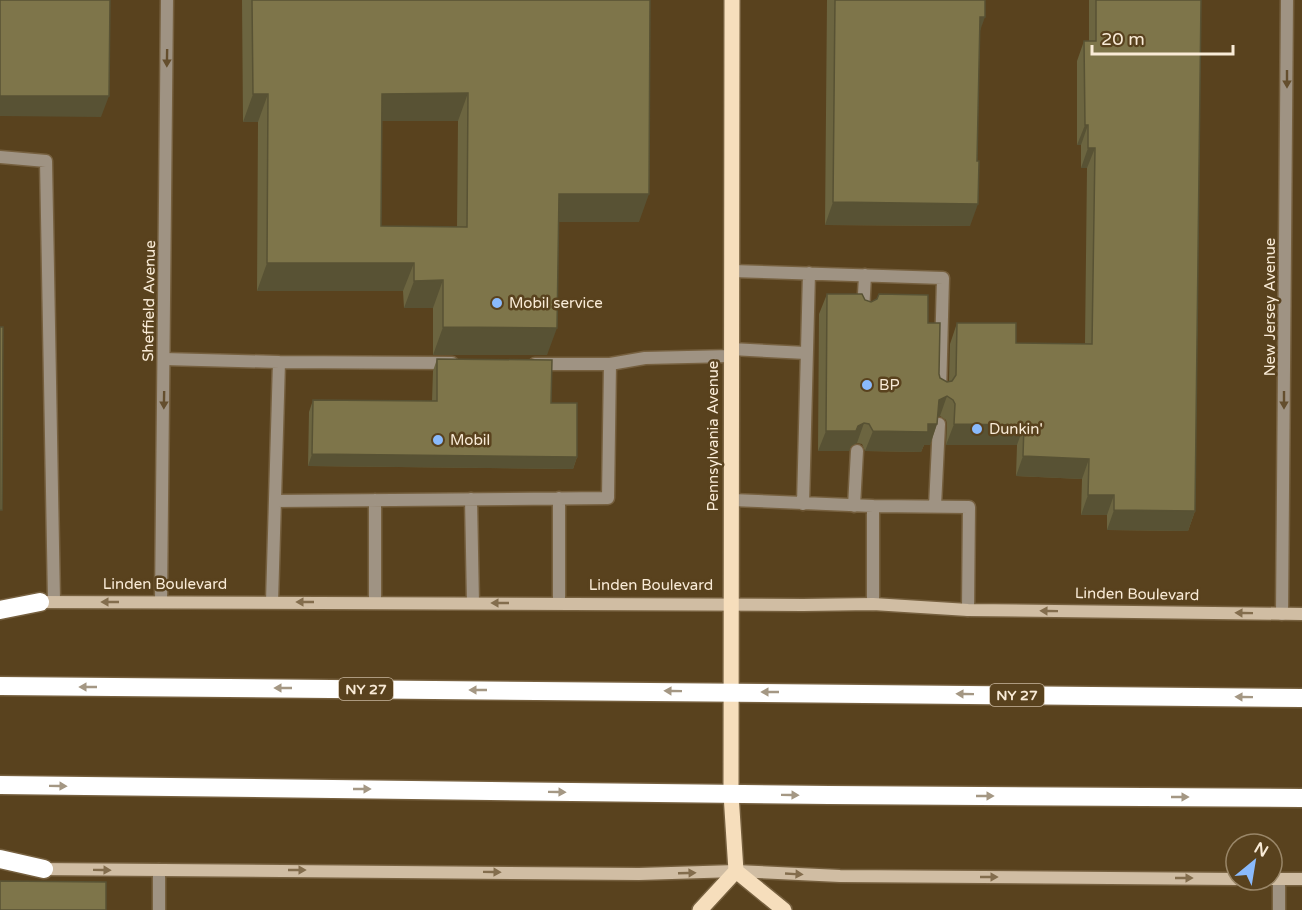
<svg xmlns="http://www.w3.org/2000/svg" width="1302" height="910" font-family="'Varela Round',sans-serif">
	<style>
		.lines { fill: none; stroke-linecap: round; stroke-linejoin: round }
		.lane-casing { stroke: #76603f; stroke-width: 15 }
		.street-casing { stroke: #76603f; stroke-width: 15 }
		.secondary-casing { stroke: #76603f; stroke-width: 15 }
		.primary-casing { stroke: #76603f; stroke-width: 18 }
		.highway-casing { stroke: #76603f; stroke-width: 21 }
		.lane { stroke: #9f9383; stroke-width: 12 }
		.street { stroke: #9f9383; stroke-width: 12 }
		.secondary { stroke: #d0bda3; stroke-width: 12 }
		.primary { stroke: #f6debc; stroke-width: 15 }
		.highway { stroke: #fff; stroke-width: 18 }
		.wall { fill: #6c6540; fill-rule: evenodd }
		.shaded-wall { fill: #585234 }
		.building { fill: #7e754a; stroke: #585234; stroke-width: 1.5; fill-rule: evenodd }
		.oneway { fill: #644e2d }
		.oneway2 { fill: #836d4d }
		.oneway3 { fill: #a49783 }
		.poi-dot { fill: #8abafc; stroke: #59421e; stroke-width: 2 }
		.labels { text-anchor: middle; stroke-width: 5; stroke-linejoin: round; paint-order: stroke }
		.shield { fill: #59421e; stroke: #c9b8a0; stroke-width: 1.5 }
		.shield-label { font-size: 14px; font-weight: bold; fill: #f9ebd7 }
		.street-label { font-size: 15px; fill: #f9ebd7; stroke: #59421e }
		.poi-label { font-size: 15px; fill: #f9ebd7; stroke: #59421e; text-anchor: start }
	</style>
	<rect width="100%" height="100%" fill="#59421e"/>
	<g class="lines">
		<g class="lane-casing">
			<path id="lane" d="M0 157 46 161 54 601
				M732 271 943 278 940 393
				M863 313 865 275
				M731 349 806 353
				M164 359 279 362
				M535 364H610L645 358 731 356
				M559 498V603
				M471 499 473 603
				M732 500 873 506
				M275 501 608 498 610 364
				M803 504 809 273
				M854 506 857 451
				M935 506 939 424
				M272 602 279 362 452 363
				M375 602V500
				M873 604V506L969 507 968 610"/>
		</g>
		<g class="street-casing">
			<path id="street" d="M161 602 167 0
				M1282 614 1287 0
				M1279 879V910
				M159 910V870"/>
		</g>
		<g class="secondary-casing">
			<path id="secondary" d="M34 602 803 605 873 604 968 610 1302 614
				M37 869 639 874 736 871 840 876 1236 879
				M1272 879H1302"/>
		</g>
		<g class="primary-casing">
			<path id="primary" d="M736 871 784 910
				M700 910 736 871 731 794 732 0"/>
		</g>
		<g class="highway-casing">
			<path id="highway" d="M0 610 40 602
				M0 686 1302 698
				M0 785 829 795 1302 798
				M0 859 44 869"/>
		</g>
		<use href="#lane" class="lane"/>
		<use href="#street" class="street"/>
		<use href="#secondary" class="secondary"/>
		<use href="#primary" class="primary"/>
		<use href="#highway" class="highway"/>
	</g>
	<path class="wall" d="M242 0H650L639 222H559L547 355H433V308H404L403 291H257L258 122H243ZM382 121H458L457 227 381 226Z
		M827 0H985L980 31 970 226 825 225Z
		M1089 0H1201L1195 511 1188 531 1107 530V515H1081L1082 479 1016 476 1017 445H946L947 424 946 420 940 416 938 417 937 424 930 445H924L921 452 865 451 862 444 857 443 851 446 849 451H818L819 314 827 294 865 300 928 323 940 378 947 382 949 381 950 344 957 323 1016 343 1085 344 1087 168H1081V145H1077V61L1084 41H1089Z
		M437 359 551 403 577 457 573 469 308 466 309 412 313 400 432 401 433 371Z"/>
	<path class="shaded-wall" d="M980 17H985L977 39Z
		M468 93 458 121H372L382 94Z
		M253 94H268L258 122H243Z
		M0 96H109L101 117 0 116Z
		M1085 125H1088L1081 145H1077Z
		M1088 148H1095L1087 168H1081Z
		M559 194H649L639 222H549Z
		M833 202 978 204 970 226 825 225Z
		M267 263H414L403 291H257Z
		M443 280 433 308H404L414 281Z
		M443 327 557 328 547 355H433Z
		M947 396 940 416 932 420 939 400Z
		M864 423 857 443 851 446 849 451H818L826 431Z
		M928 424H937L930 445H924L921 452 865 451 873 431Z
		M954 424 1024 425 1017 445H946Z
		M312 454 577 457 573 469 308 466Z
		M1023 456 1089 459 1082 479 1016 476Z
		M1088 495H1114L1107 515H1081Z
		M1114 510 1195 511 1188 531 1107 530Z"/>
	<path class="building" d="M0 0H110L109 96H0Z
		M252 0H650L649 194H559L557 328 443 327V280L414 281V263H267L268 94H253ZM468 93 467 227 381 226 382 94Z
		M835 0H985V17H980L977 161H979L978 204 833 202Z
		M1096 0H1201L1195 511 1114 510V495H1088L1089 459 1023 456 1024 425 954 424 955 404 953 400 947 396 939 400 937 424H928V432L873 431 869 424 864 423 858 426 856 431H826L827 294H862L865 300 871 302 877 299 879 294 928 295V323H940L939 374 940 378 947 382 952 381 956 375 957 323H1016V343L1092 344 1095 148H1088V125H1085L1084 41H1096Z
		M0 327H3L2 510H0Z
		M437 359 552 360 551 403H577V457L312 454 313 400 437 401Z
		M0 881 106 882V910H0Z"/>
	<defs><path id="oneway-solid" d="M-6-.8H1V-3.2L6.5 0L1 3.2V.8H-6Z" transform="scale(1.5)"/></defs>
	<g class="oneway">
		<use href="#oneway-solid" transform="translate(167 58) rotate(91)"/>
		<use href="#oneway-solid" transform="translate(1287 79) rotate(90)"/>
		<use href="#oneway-solid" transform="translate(164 400) rotate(91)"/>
		<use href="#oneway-solid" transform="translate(1284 400) rotate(90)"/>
	</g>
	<g class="oneway2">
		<use href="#oneway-solid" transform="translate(110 602) rotate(-180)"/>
		<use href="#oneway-solid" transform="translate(305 602) rotate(180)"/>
		<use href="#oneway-solid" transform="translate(500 603) rotate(-180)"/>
		<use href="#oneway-solid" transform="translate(1049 611) rotate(-179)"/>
		<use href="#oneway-solid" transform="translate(1244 613) rotate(-179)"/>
		<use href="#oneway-solid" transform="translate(102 870) rotate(1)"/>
		<use href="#oneway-solid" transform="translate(297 870)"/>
		<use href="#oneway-solid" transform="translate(492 872) rotate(1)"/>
		<use href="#oneway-solid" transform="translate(687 873) rotate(-2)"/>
		<use href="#oneway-solid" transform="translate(794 874) rotate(3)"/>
		<use href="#oneway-solid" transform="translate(989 877)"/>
		<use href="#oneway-solid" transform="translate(1184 878)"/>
	</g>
	<g class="oneway3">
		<use href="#oneway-solid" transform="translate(88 687) rotate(-180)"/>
		<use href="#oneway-solid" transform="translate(283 688) rotate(-180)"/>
		<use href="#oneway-solid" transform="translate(478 690) rotate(-180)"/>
		<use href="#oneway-solid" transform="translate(673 691) rotate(-179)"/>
		<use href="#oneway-solid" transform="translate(770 692) rotate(-180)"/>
		<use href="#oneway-solid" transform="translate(965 694) rotate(-179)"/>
		<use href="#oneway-solid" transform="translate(1244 697) rotate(-179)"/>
		<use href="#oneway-solid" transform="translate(58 786) rotate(1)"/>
		<use href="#oneway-solid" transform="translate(362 789)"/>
		<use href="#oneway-solid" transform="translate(557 792) rotate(1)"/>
		<use href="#oneway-solid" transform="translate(790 795) rotate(1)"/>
		<use href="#oneway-solid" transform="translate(985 796)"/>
		<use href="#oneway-solid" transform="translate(1180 797)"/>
	</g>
	<g class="poi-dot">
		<circle cx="497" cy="303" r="6"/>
		<circle cx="867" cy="385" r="6"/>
		<circle cx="977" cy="429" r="6"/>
		<circle cx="438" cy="440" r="6"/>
	</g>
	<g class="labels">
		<g class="shield">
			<rect x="339" y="678" width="54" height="22" rx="4.5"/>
			<rect x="990" y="684" width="54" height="22" rx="4.5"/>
		</g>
		<g class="shield-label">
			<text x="366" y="694">NY 27</text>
			<text x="1017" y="700">NY 27</text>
		</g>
		<g class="street-label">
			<text transform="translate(149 301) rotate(-89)" y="5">Sheffield Avenue</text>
			<text transform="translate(1270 307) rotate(-90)" y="5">New Jersey Avenue</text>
			<text transform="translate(713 436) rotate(-90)" y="5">Pennsylvania Avenue</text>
			<text x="165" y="589">Linden Boulevard</text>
			<text x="651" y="590">Linden Boulevard</text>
			<text transform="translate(1137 594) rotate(1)" y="5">Linden Boulevard</text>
		</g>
		<g class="poi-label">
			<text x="509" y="308">Mobil service</text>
			<text x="879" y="390">BP</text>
			<text x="989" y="434">Dunkin'</text>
			<text x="450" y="445">Mobil</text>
		</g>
	</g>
	<g transform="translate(1254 862) rotate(30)"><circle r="28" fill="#59421e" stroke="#998668" stroke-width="1.5"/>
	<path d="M0-4.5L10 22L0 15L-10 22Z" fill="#8abafc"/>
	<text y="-9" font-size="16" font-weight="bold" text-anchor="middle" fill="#f9ebd7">N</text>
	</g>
	<path d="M1092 45v9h141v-9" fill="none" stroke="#f9ebd7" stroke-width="3"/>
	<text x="1101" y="45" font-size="18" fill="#f9ebd7" stroke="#59421e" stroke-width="4.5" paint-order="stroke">20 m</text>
</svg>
